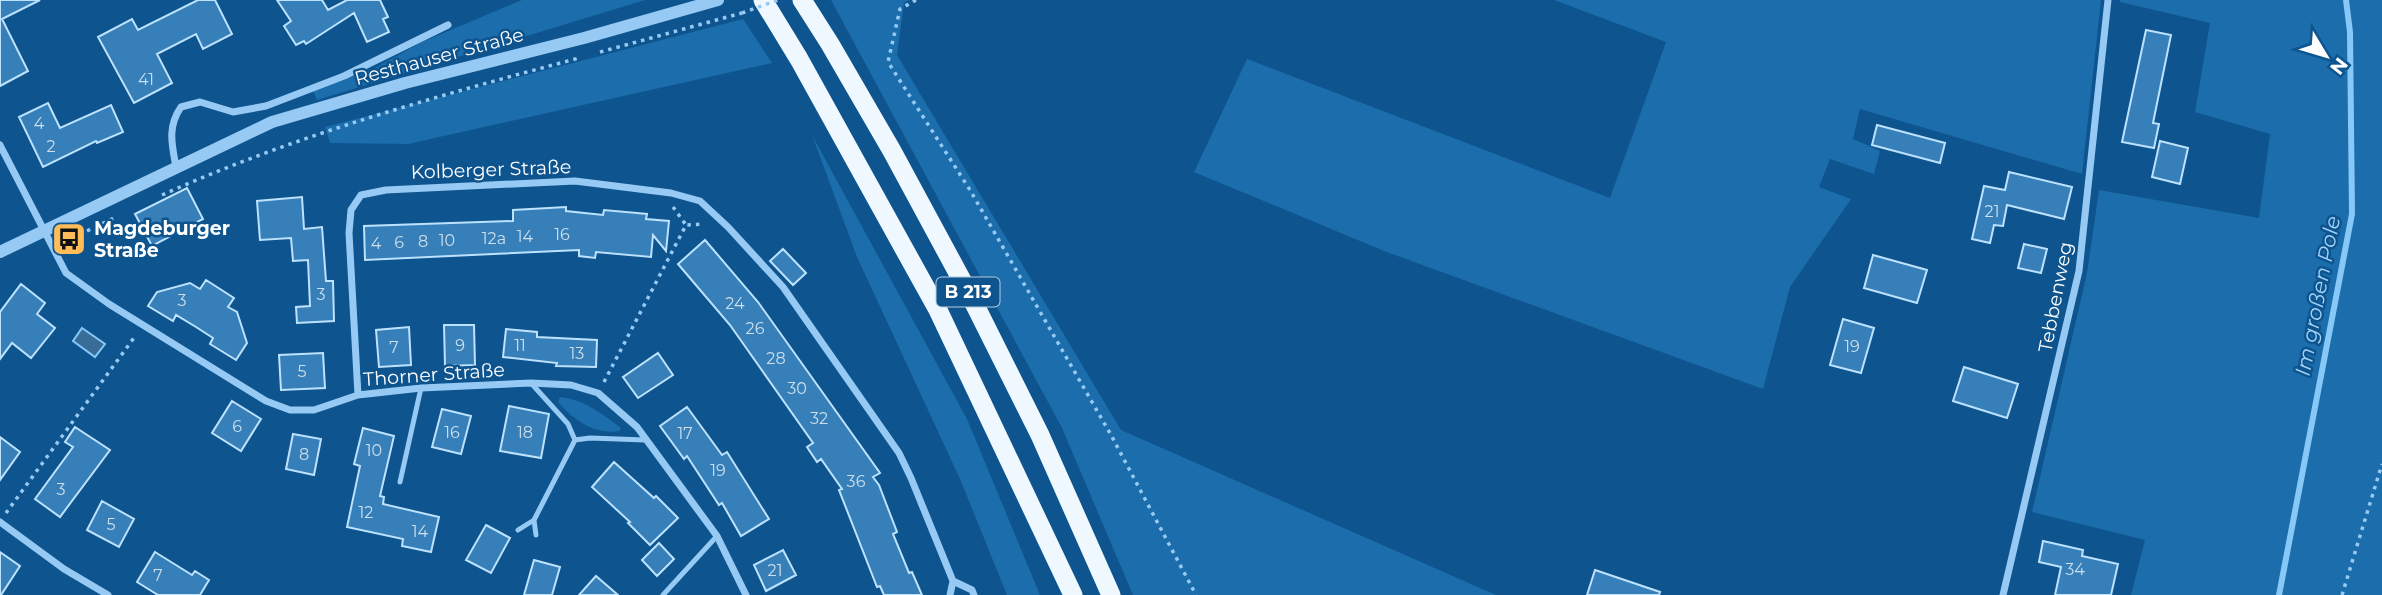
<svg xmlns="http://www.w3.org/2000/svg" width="2382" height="595" font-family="Montserrat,sans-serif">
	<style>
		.green { fill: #1c6dac }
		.water { fill: #396d98; stroke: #86c8f8; stroke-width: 2 }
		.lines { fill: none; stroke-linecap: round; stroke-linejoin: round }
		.stream { stroke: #86c8f8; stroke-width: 6 }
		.building { fill: #367fb8; stroke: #bde2fe; stroke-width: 2 }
		.path { stroke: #96caf4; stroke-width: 3.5; stroke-dasharray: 3.5 5; stroke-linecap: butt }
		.service { stroke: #96caf4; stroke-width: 5 }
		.minor { stroke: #96caf4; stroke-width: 7 }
		.tertiary { stroke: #96caf4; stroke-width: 12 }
		.trunk { stroke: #f0f8ff; stroke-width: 19 }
		.path-bridge { stroke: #96caf4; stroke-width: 3.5; stroke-dasharray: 3.5 5; stroke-linecap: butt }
		.labels { text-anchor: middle; stroke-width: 5; stroke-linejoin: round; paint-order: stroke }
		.number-label { font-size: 16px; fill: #cddfed }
		.shield { fill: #0e548e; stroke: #b7ccdd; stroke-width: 2 }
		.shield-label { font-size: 18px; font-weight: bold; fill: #fff }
		.street-label { font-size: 19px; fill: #fff; stroke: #0e548e }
		.poi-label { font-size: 19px; font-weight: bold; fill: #fff; stroke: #0e548e; text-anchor: start }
		.water-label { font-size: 21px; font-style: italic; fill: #a1d4fb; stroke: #0e548e }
	</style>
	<rect width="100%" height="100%" fill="#0e548e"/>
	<path class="green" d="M522 0H645L317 100 311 86 371 70 422 42Z
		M831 0H909L904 3 897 55 1121 430 1496 595H1133L1062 428Z
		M1554 0H2101L2082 174 1860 109 1853 139 1880 151 1874 174 1830 159 1819 187 1851 199 1790 287 1763 389 1384 251 1194 172 1247 59 1610 198 1666 42Z
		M2120 0H2382V595H2131L2145 540 2032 512 2087 273 2099 190 2259 218 2270 134 2195 112 2210 23 2120 2Z
		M743 19 772 63 408 144 330 143 325 127Z
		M812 135 967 419 1040 595H1007L960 479 857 257Z
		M560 397C585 400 601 413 621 428L619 431C594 435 574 420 558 402Z"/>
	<path class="water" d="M82 328 105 344 95 357 73 341Z"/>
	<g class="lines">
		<path class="stream" d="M2279 595 2352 214 2350 32 2346 0"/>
	</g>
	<path class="building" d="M0 0H40L2 19 28 71 0 86Z
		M198 0H215L232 34 203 49 196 34 157 54 172 83 134 103 98 37 132 19 138 30Z
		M277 0H322L328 10 347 0H380L388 17 383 19 389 32 367 42 354 13 306 44 304 41 296 45 284 26 291 21Z
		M2146 30 2171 35 2153 123 2159 124 2154 148 2122 142Z
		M48 103 60 128 111 105 123 132 97 143 96 141 43 167 19 117Z
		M1877 125 1945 143 1940 163 1872 145Z
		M2160 141 2188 148 2180 184 2152 177Z
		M2009 172 2072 187 2064 219 2007 205 2003 226 1994 225 1990 243 1972 239 1984 186 2005 190Z
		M187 188 203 219 152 246 135 214Z
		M302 197 304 229 322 227 326 281H333L334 321 297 323 296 307 310 306 308 260 293 261 291 238 260 240 257 201Z
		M566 207V211L603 215 604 210 637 213 647 214 646 219 669 221 666 251 653 235 651 257 596 252 595 258 579 256V250L365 260 364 226 513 221V210Z
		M705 240 758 302 880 473 873 477 879 485 897 532 893 534 909 573 912 572 922 595H884L880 586 877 587 839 490 842 489 821 459 817 462 807 447 813 443 730 325 678 264Z
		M2024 244 2047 249 2041 273 2018 268Z
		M783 249 806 273 793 285 770 261Z
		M1873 255 1927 270 1917 303 1864 288Z
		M206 280 234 298 228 307 237 312 247 343 236 360 210 344 213 338 196 327 176 315 173 321 148 306 157 292 190 283 200 289Z
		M21 284 45 303 37 314 55 328 31 358 12 343 0 359V312Z
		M1843 319 1874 328 1861 373 1830 365Z
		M444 325H474L475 365 445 366Z
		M409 327 411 365 379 367 376 330Z
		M506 329 537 332V337L597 340 596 367 556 366 557 363 503 357Z
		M323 353 325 388 281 390 279 355Z
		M658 353 673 375 638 398 623 377Z
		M1964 367 2018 384 2007 418 1953 401Z
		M232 401 261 419 241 451 212 433Z
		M509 406 549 414 541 458 500 451Z
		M687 407 722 455 727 452 769 519 741 536 722 503 719 505 687 456 684 459 660 426Z
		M442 409 471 416 461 454 432 447Z
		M75 427 110 450 60 517 35 499 73 447 65 442Z
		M363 428 394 436 380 496 384 497 383 504 439 517 431 552 402 546 403 539 347 527 360 466 354 464Z
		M293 434 321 439 314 475 286 469Z
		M0 437 20 452 0 480Z
		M614 462 654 498 656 496 678 518 650 545 628 523 630 522 592 487Z
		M102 501 134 519 119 547 87 530Z
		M486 525 510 538 491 573 466 560Z
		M2043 541 2083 550 2082 556 2118 564 2111 595H2055L2061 567 2039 562Z
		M659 543 674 559 657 576 642 560Z
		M783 550 796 575 766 591 754 565Z
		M0 552 20 566 1 595H0Z
		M155 552 192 575 195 571 209 580 200 595H158L137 582Z
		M534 560 560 567 552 595H524Z
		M1595 570 1660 592 1659 595H1587Z
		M596 576 618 595H579Z"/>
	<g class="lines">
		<path class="path" d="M916 0 900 9 888 62 970 190 1111 435 1196 595
			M600 52 742 13
			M162 195C296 135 437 96 579 58
			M673 207 686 225
			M64 242 114 218
			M604 382 686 225 704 224
			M6 513 136 335
			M2342 595 2382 464"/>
		<path class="service" d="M531 383 568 424 575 440
			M400 482 421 388
			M518 530 534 520
			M536 535 534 520 575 440 590 438 645 440
			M663 595 717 536"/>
		<path class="minor" d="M0 145 66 273 109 304 266 401 290 410H314L358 395 421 388 531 383 571 385 598 393 637 427 717 536 746 595
			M176 167C172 145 167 127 181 107L200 102 233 112 266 106 344 76 448 25
			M358 395 349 233 351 210 361 195 386 190 575 181 671 193 700 201 728 227 783 287 899 453 911 478 953 581 972 590 974 595
			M0 522 64 569 108 595
			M950 595 953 581
			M2003 595 2079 271 2108 0"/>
		<path class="tertiary" d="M0 252 272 122 405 83 584 38 718 0"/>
		<path class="trunk" d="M763 0 799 59 938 310 1073 595
			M802 0 830 44 892 151 972 299 1040 435 1111 595"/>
		<path class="path-bridge" d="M742 13 778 0"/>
	</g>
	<defs>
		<g id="bus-square" transform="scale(1.75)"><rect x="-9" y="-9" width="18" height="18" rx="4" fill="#ffbc58" stroke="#0e548e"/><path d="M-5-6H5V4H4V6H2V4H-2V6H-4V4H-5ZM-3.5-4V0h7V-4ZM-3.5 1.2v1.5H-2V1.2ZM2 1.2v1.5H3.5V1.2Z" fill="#111"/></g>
	</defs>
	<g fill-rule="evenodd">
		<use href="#bus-square" x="69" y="239"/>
	</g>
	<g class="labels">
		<g class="number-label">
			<text x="146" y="85">41</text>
			<text x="39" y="129">4</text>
			<text x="51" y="152">2</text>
			<text x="1992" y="217">21</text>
			<text x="562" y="240">16</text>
			<text x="525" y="242">14</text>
			<text x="494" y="244">12a</text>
			<text x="447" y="246">10</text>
			<text x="423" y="247">8</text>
			<text x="399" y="248">6</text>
			<text x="376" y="249">4</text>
			<text x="321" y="300">3</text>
			<text x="182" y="306">3</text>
			<text x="735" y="309">24</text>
			<text x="755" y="334">26</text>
			<text x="460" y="351">9</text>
			<text x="520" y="351">11</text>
			<text x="1852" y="352">19</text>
			<text x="394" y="353">7</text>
			<text x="577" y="359">13</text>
			<text x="776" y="364">28</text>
			<text x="302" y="377">5</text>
			<text x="797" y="394">30</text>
			<text x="819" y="424">32</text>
			<text x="237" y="432">6</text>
			<text x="452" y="438">16</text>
			<text x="525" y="438">18</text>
			<text x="685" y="439">17</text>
			<text x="374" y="456">10</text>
			<text x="304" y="460">8</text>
			<text x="718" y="476">19</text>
			<text x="856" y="487">36</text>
			<text x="61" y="495">3</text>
			<text x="366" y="518">12</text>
			<text x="111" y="530">5</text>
			<text x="420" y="537">14</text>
			<text x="2075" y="575">34</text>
			<text x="775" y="576">21</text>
			<text x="158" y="581">7</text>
		</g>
		<rect class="shield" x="936.5" y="277.5" width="63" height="29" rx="5"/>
		<g class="shield-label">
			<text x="968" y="298">B 213</text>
		</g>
		<g class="street-label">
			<text transform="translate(439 56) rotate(-15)" y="7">Resthauser Straße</text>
			<text transform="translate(491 169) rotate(-2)" y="7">Kolberger Straße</text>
			<text transform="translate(2055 297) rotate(-79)" y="7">Tebbenweg</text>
			<text transform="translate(434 374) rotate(-4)" y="7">Thorner Straße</text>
		</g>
		<g class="poi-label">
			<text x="94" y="235">Magdeburger<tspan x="94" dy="22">Straße</tspan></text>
		</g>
		<g class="water-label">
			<text transform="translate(2318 296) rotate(-79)" y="7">Im großen Pole</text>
		</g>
	</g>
	<g transform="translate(2326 56) rotate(128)" stroke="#0e548e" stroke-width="5" paint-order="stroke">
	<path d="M0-5L12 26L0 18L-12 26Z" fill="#ffffff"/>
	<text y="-10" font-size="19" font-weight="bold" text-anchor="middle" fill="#ffffff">N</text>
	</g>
</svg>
